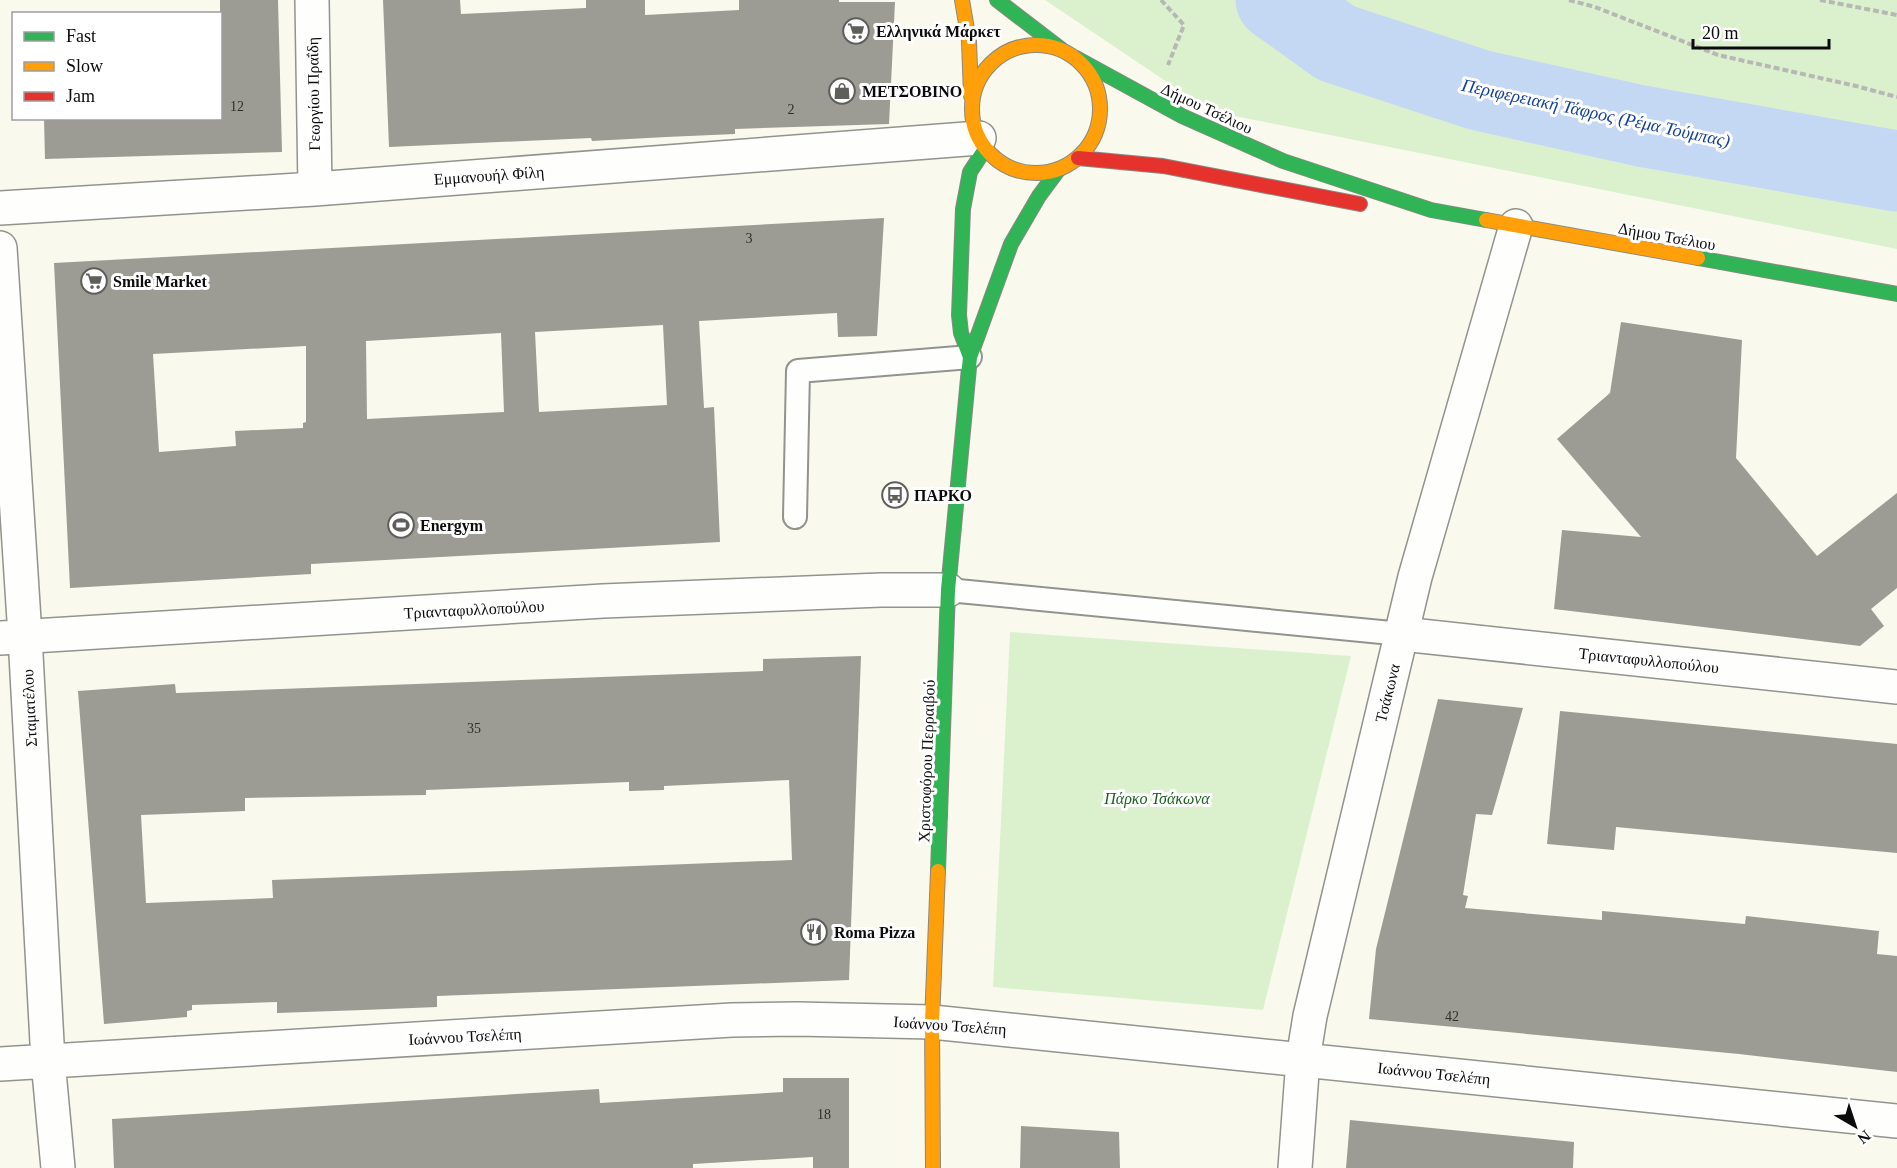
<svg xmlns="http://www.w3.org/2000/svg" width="1897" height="1168" font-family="'Times New Roman',serif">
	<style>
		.green { fill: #dbf1cd }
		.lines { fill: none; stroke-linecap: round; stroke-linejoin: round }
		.river { stroke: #c4d8f4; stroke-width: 81 }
		.building { fill: #9c9b94; fill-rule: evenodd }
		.lane-casing { stroke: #92938d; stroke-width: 26 }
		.street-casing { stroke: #92938d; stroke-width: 36 }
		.fast-casing { stroke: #898983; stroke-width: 16 }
		.slow-casing { stroke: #898983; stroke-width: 16 }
		.jam-casing { stroke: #898983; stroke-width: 16 }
		.path { stroke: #b7b7b5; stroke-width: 4; stroke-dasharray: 6 3; stroke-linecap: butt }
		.lane { stroke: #fefefc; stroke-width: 22 }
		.street { stroke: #fefefc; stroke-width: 33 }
		.fast { stroke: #30b455; stroke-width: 14 }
		.slow { stroke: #ff9f0a; stroke-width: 14 }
		.jam { stroke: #e5322d; stroke-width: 14 }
		.labels { text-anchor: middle; stroke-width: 6; stroke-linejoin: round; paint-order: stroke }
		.number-label { font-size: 14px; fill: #2f2f2d }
		.poi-label { font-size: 16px; font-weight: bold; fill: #0b0b0b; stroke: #fff; text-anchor: start }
		.street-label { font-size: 16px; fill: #0b0b0b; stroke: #fff }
		.park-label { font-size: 16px; font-style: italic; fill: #1b621d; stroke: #fff }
		.water-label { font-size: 18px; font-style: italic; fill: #14419d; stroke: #fff }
	</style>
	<rect width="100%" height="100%" fill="#f9faed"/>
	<path class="green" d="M1045 0H1897V249L1210 111Z
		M1010 632 1351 656 1263 1010 993 987Z"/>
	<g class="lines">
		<path class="river" d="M1276 0 1336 43 1479 90 1641 126 1897 171"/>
	</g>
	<path class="building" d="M220 0H278L282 152 45 159 44 118H220Z
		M383 0H460L461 14 586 8V0H645V15L739 10V0H839V2H895L889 124 735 129V134L666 137 592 141 591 138 389 147Z
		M884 218 877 336 838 337 837 313 699 321 704 408 714 407 720 542 311 564V574L70 588 54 263ZM663 325 667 405 539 412 535 332ZM501 333 504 412 367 419 366 341ZM306 346V422L303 423V428L235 431 236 446 159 452 153 354Z
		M1621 322 1742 340 1736 458 1817 556 1897 493V588L1871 609 1884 626 1860 646 1554 609 1562 530 1641 537 1557 439 1610 393Z
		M861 656 849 980 437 996V1007L363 1010 277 1013V1002L192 1005V1010L187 1011V1017L104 1024 78 691 175 684 176 693 763 671V659ZM789 780 792 860 272 880 273 898 146 903 141 815 245 811V798L426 795V790L629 782V791L664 790V786Z
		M1438 699 1523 708 1492 815 1476 814 1463 895 1468 896 1465 908 1602 920V911L1745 924 1746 916 1879 931 1877 954 1897 956V1072L1739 1054 1369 1019 1376 949Z
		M1560 711 1897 744V853L1616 827 1614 850 1547 844Z
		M783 1078H849V1168H813V1157L693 1164V1168H114L112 1119 599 1089 600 1103 783 1092Z
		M1350 1120 1574 1142 1573 1168H1346Z
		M1021 1126 1119 1132 1120 1168H1020Z"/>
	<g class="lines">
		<g class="lane-casing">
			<path id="lane" d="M795 517 798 371 970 357
				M948 590 1402 634"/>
		</g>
		<g class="street-casing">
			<path id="street" d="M312 0 315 189
				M0 208 315 189 979 138
				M0 248 25 636 48 1061 58 1168
				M1402 634 1897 687
				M0 638 603 601 881 590H948
				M0 1064 732 1020 797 1019 932 1022 1897 1121
				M1295 1168 1303 1059 1310 1016 1415 577 1516 226"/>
		</g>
		<g class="fast-casing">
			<path id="fast" d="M997 0 1061 49
				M1076 58 1182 116 1283 161 1431 210 1486 220
				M1698 258 1897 294
				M970 357 961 333 959 315 963 209 970 172 985 149
				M938 871 948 590 970 357 1011 244 1039 196 1059 169"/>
		</g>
		<g class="slow-casing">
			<path id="slow" d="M962 0 969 41 971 96
				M972 109a64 64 0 1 1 128 0a64 64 0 1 1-128 0Z
				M1486 220 1698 258
				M933 1168 932 1022 938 871"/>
		</g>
		<g class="jam-casing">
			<path id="jam" d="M1078 158 1163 166 1360 204"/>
		</g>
		<path class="path" d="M1161 0 1184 25 1168 65
			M1569 0 1595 7 1718 55 1856 86 1897 97
			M1820 0 1897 15"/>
		<use href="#lane" class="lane"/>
		<use href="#street" class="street"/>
		<use href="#fast" class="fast"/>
		<use href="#slow" class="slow"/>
		<use href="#jam" class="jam"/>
	</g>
	<defs>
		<g id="supermarket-ring" transform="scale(1.35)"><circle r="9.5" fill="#fff" stroke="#5e5f5a" stroke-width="1.5"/><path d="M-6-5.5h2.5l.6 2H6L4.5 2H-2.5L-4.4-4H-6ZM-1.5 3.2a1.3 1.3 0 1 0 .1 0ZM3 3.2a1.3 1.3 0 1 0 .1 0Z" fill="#5e5f5a"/></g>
		<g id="shop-ring" transform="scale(1.35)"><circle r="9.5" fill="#fff" stroke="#5e5f5a" stroke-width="1.5"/><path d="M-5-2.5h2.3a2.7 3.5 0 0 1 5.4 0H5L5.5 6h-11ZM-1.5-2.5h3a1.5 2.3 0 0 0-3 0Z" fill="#5e5f5a"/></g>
		<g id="bus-ring" transform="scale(1.35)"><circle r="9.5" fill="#fff" stroke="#5e5f5a" stroke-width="1.5"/><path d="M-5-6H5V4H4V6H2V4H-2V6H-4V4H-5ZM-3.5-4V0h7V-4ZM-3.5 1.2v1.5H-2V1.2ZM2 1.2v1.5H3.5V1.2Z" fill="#5e5f5a"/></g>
		<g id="stadium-ring" transform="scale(1.35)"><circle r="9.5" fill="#fff" stroke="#5e5f5a" stroke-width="1.5"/><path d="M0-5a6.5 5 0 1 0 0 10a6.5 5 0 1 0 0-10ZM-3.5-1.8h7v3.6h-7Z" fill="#5e5f5a"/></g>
		<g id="restaurant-ring" transform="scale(1.35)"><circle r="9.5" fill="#fff" stroke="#5e5f5a" stroke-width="1.5"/><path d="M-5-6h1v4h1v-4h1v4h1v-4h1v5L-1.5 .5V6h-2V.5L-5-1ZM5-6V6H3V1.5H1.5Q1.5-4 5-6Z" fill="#5e5f5a"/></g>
	</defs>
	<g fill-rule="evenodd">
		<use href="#supermarket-ring" x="856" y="31"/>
		<use href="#shop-ring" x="842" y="91"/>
		<use href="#supermarket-ring" x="94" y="281"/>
		<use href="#bus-ring" x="895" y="495"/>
		<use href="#stadium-ring" x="401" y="525"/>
		<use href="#restaurant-ring" x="814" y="932"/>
	</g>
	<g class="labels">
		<g class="number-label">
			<text x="237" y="111">12</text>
			<text x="791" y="114">2</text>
			<text x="749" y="243">3</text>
			<text x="474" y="733">35</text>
			<text x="1452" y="1021">42</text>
			<text x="824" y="1119">18</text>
		</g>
		<g class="poi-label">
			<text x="876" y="37">Ελληνικά Μάρκετ</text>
			<text x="862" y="97">ΜΕΤΣΟΒΙΝΟ</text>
			<text x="113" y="287">Smile Market</text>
			<text x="914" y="501">ΠΑΡΚΟ</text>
			<text x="420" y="531">Energym</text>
			<text x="834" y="938">Roma Pizza</text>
		</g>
		<g class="street-label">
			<text transform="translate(313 94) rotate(-91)" y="6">Γεωργίου Πραΐδη</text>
			<text transform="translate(1207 108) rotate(25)" y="6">Δήμου Τσέλιου</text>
			<text transform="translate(489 175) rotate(-4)" y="6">Εμμανουήλ Φίλη</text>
			<text transform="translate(1667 236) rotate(10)" y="6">Δήμου Τσέλιου</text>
			<text transform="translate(474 609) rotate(-3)" y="6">Τριανταφυλλοπούλου</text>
			<text transform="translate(1649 660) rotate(6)" y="6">Τριανταφυλλοπούλου</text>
			<text transform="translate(1387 693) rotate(-76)" y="6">Τσάκωνα</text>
			<text transform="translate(29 708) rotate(-93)" y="6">Σταματέλου</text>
			<text transform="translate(926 761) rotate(-88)" y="6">Χριστοφόρου Περραιβού</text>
			<text transform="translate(950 1025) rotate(4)" y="6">Ιωάννου Τσελέπη</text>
			<text transform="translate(465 1036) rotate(-3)" y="6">Ιωάννου Τσελέπη</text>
			<text transform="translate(1434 1073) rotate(6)" y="6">Ιωάννου Τσελέπη</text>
		</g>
		<g class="park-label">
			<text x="1157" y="804">Πάρκο Τσάκωνα</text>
		</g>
		<g class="water-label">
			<text transform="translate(1596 113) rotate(12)" y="6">Περιφερειακή Τάφρος (Ρέμα Τούμπας)</text>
		</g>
	</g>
	<rect x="12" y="12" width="210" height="108" fill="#ffffff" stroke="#9d9d9d" stroke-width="1.5"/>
	<rect x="24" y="32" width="30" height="9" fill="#30b455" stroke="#9d9d9d" stroke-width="1.5"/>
	<text x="66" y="42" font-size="18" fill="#0b0b0b">Fast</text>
	<rect x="24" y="62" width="30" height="9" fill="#ff9f0a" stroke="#9d9d9d" stroke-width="1.5"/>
	<text x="66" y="72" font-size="18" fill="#0b0b0b">Slow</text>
	<rect x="24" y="92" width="30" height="9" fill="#e5322d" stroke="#9d9d9d" stroke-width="1.5"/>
	<text x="66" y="102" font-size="18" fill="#0b0b0b">Jam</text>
	<g transform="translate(1855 1126) rotate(141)" stroke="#ffffff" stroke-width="4.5" paint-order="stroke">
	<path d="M0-4.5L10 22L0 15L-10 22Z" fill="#0b0b0b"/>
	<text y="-9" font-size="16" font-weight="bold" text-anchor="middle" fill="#0b0b0b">N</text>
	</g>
	<path d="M1693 39v9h136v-9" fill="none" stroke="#0b0b0b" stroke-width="3"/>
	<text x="1702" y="39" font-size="18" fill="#0b0b0b" stroke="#ffffff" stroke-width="4.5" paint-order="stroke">20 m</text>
</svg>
